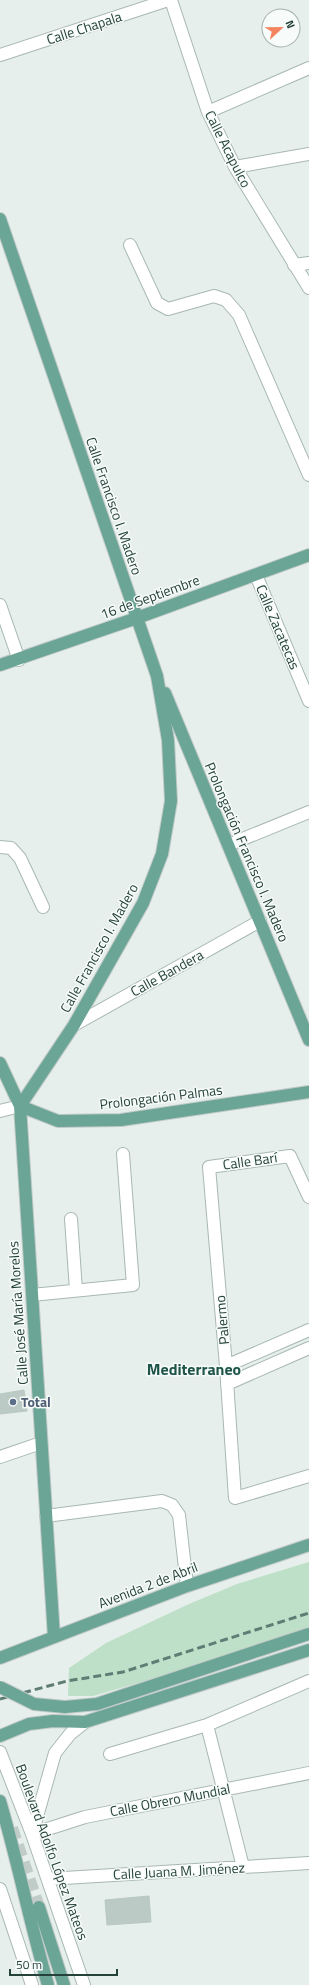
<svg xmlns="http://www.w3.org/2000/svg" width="309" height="1985" font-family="'Titillium Web',sans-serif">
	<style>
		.green { fill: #bfe0c8 }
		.building { fill: #bbcac4; stroke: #b8c9c2 }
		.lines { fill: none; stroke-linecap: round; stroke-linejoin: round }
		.major-tunnel { stroke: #bfccc8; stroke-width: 12; stroke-dasharray: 12 6; stroke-linecap: butt }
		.minor-casing { stroke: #a8b8b2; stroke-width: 14 }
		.major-casing { stroke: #c2cac8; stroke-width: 14 }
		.minor { stroke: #fff; stroke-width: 12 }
		.major { stroke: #6aa596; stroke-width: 12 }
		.rail { stroke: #5f7d75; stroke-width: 3; stroke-dasharray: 8 4; stroke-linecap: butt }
		.major-bridge-casing { stroke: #c2cac8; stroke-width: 14; stroke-linecap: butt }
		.major-bridge { stroke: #6aa596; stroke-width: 12 }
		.service-dot { fill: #5c6f8a; stroke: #f7fbf9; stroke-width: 1.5 }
		.labels { text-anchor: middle; stroke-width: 3; stroke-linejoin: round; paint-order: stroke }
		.street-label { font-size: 14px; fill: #24423a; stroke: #f7fbf9 }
		.service-label { font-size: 14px; font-weight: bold; fill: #4e5e75; stroke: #f7fbf9; text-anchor: start }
		.quarter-label { font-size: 16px; font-weight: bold; fill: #1f5548; stroke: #f7fbf9 }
	</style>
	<rect width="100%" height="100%" fill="#e6efeb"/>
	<path class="green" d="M309 1562V1633L93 1696H68L69 1668 106 1643 189 1604 237 1584Z"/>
	<path class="building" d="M24 1390 27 1411 0 1414V1394Z
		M149 1896 151 1922 107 1925 105 1900Z"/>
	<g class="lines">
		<path class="major-tunnel" d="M12 1828 39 1907"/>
		<g class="minor-casing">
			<path id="minor" d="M171 0 208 112 235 167 309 288
				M0 55 168 0
				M208 112 309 68
				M235 167 309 154
				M130 245 157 303 168 309 214 296 226 300 239 315 309 475
				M294 265 309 263
				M256 575 309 701
				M0 605 19 660
				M228 845 309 812
				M0 847 11 848 20 858 43 907
				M74 1025 260 921
				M0 1111 20 1106
				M309 1197 290 1156 209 1167 226 1366 235 1498 309 1476
				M71 1219 76 1290
				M32 1295 133 1285 123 1154
				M226 1366 309 1330
				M227 1384 309 1348
				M0 1457 41 1443
				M46 1516 162 1501 172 1505 179 1515 187 1586
				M207 1725 243 1867
				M0 1752 32 1834 84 1985
				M110 1754 207 1725 309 1681
				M32 1834 85 1817 309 1773
				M32 1834 55 1753 70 1734 85 1722
				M48 1879 309 1863
				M0 1889 32 1985"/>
		</g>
		<g class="major-casing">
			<path id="major" d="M0 219 157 676 168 740 171 801 162 854 143 903 74 1025 20 1106
				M0 665 137 618 309 555
				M165 693 309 1040
				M0 1063 20 1106 54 1637
				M20 1106 58 1121 121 1120 309 1092
				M260 1650 309 1634
				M0 1658 187 1586 309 1545
				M0 1736 29 1724 53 1721 85 1722 309 1650
				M0 1801C18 1862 30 1924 48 1985
				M39 1907 64 1985"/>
		</g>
		<use href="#minor" class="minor"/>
		<use href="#major" class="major"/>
		<path class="rail" d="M0 1699 67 1681 123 1672 309 1613"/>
		<g class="major-bridge-casing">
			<path id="major-bridge" d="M0 1687 34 1704 65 1707 97 1704 260 1650"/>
		</g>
		<use href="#major-bridge" class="major-bridge"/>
	</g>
	<circle class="service-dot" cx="13" cy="1402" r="4"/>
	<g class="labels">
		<g class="street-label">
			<text transform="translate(84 28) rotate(-18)" y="5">Calle Chapala</text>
			<text transform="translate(228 149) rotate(63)" y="5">Calle Acapulco</text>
			<text transform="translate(114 506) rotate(71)" y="5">Calle Francisco I. Madero</text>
			<text transform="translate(150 597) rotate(-20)" y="5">16 de Septiembre</text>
			<text transform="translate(278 627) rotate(67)" y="5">Calle Zacatecas</text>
			<text transform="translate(247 852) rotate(67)" y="5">Prolongación Francisco I. Madero</text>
			<text transform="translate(99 948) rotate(-61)" y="5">Calle Francisco I. Madero</text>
			<text transform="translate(167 973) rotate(-29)" y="5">Calle Bandera</text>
			<text transform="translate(161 1097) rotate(-7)" y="5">Prolongación Palmas</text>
			<text transform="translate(250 1161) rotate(-8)" y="5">Calle Barí</text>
			<text transform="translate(18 1313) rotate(-94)" y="5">Calle José María Morelos</text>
			<text transform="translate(222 1320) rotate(-95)" y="5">Palermo</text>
			<text transform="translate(148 1585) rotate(-21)" y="5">Avenida 2 de Abril</text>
			<text transform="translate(170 1800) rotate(-11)" y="5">Calle Obrero Mundial</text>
			<text transform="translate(52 1852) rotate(70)" y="5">Boulevard Adolfo López Mateos</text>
			<text transform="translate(179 1871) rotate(-3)" y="5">Calle Juana M. Jiménez</text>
		</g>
		<g class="service-label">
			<text x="21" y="1407">Total</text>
		</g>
		<g class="quarter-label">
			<text x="194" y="1375">Mediterraneo</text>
		</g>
	</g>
	<g transform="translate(281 28) rotate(68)"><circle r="19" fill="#f7fbf9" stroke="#a3b1ad"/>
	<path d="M0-3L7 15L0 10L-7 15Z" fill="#f4845f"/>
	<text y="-6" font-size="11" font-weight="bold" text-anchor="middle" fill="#24423a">N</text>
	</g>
	<path d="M10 1969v6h107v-6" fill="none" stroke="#24423a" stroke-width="2"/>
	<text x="16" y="1969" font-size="12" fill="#24423a" stroke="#f7fbf9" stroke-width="3" paint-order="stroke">50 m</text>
</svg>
